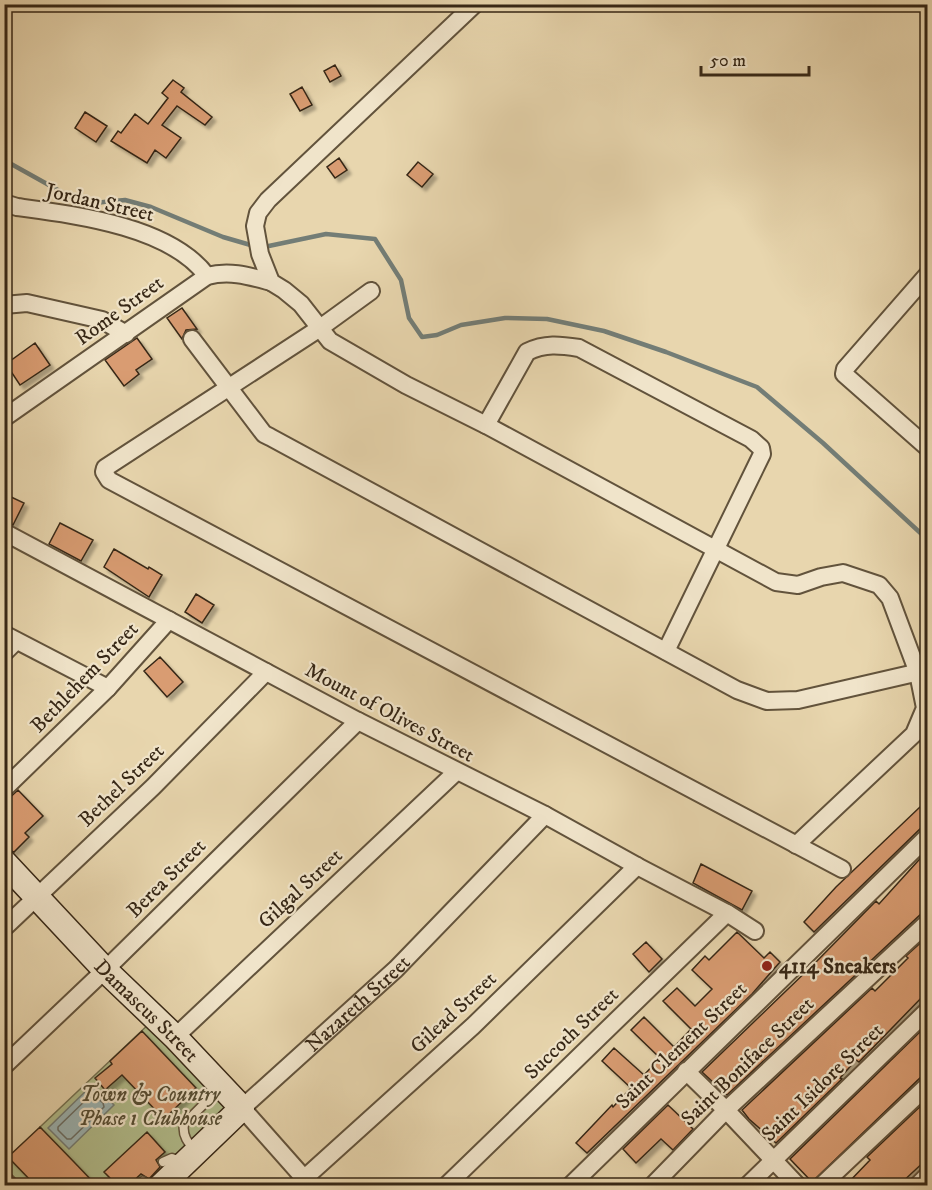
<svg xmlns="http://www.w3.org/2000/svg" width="932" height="1190" font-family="'IM FELL DW Pica',serif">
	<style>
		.green { fill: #b2be8d; stroke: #747252; stroke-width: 1.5 }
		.water { fill: #9cb6b6; stroke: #737d76; stroke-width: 1.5 }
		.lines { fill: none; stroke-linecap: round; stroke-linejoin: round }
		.shore { stroke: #696e66; stroke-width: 1.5 }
		.stream { stroke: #737d76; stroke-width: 4.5 }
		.building { fill: #d99c72; stroke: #362716; stroke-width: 1.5; filter: url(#shadow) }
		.lane-casing { stroke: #62533c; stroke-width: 11 }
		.street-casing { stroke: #62533c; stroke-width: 20 }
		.secondary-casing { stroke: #362716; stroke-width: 27 }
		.lane { stroke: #f0e4ca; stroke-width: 8 }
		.street { stroke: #f0e4ca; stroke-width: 16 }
		.secondary { stroke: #f0e4ca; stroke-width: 24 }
		.poi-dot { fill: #8f2418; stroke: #f0e4ca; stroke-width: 2 }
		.labels { text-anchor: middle; stroke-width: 4.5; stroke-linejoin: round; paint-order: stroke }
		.street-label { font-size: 21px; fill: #362716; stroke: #f0e4ca }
		.poi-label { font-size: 21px; font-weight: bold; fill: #362716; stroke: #f0e4ca; text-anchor: start }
		.park-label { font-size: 21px; font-style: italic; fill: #554d34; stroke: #f0e4ca }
	</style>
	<defs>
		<filter id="shadow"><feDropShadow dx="4" dy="4" stdDeviation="1.5" flood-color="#0004"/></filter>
	</defs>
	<rect width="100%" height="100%" fill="#e8d6ae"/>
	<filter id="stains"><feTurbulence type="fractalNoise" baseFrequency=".00333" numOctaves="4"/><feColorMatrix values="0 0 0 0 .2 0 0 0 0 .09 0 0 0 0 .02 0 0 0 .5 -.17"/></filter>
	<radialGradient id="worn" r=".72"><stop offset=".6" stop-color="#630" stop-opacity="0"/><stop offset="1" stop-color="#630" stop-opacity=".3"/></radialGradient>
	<path class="green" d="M152 1021 232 1108 150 1185H19L5 1170 4 1165 42 1129 40 1127Z"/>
	<path class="water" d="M93 1084 114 1105 69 1149 48 1128Z"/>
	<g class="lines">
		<path class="shore" d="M92 1094 103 1103 104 1107 71 1139H67L58 1130V1127Z"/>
		<path class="stream" d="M4 160 83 204 125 200 151 207 223 237 254 246
			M264 247 326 234 375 239 401 280 409 318 422 337 437 335 461 325 505 318 547 319 604 331 666 352 757 387 823 443 928 540"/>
	</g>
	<path class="building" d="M335 65 341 76 330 82 324 71Z
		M173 80 184 88 181 92 212 117 205 125 177 106 162 125 181 138 166 158 155 150 147 163 111 141 118 131 121 133 135 114 148 124 168 98 162 93Z
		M302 87 312 105 300 111 290 94Z
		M85 112 107 126 96 142 75 128Z
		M339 158 347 170 335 178 327 167Z
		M418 162 433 174 422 187 407 175Z
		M182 308 197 329 186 330 182 339 167 318Z
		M137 338 152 359 136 370 139 374 124 386 105 360Z
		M35 343 50 365 20 385 6 364Z
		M9 496 24 503 13 525 4 520V505Z
		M60 523 93 540 81 561 49 544Z
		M114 549 148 569 149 567 162 575 149 597 104 567Z
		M196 594 214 605 202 623 185 612Z
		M160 657 183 682 167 697 144 671Z
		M18 790 43 816 25 833 29 837 14 852 4 848V803Z
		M921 806 927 813V826L921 828 814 932 804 922 836 887Z
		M927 851V912L921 914 727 1095 702 1072 817 961 876 901 879 904Z
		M701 864 752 891 742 910 693 883Z
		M737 932 764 958 770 952 780 962 752 994 587 1153 576 1143 612 1105 613 1107 631 1088 602 1061 614 1048 644 1075 660 1058 631 1030 644 1017 674 1047 691 1029 663 1001 677 988 695 1006 712 989 692 970 705 956 709 960Z
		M927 937V992L859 1062 856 1060 840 1078 842 1079 776 1143 749 1119 742 1110 872 988 875 991 908 958 906 956Z
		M646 942 662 959 649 972 633 954Z
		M927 1025V1075L921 1077 812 1182 790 1159Z
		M142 1031 196 1088 164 1119 122 1075 105 1090 95 1078 112 1064 110 1061Z
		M927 1100V1159L899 1185H846L870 1160 867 1157Z
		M668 1105 693 1129 673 1150 661 1139 636 1163 623 1149Z
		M40 1127 74 1162 96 1185H35L8 1157Z
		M147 1132 165 1152 156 1160 160 1167 149 1179 141 1174 129 1185H117L104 1172Z"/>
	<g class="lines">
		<g class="lane-casing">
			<path id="lane" d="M196 1151C188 1143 182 1136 184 1124L221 1087
				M163 1162 172 1158 183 1161
				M140 1186 143 1181"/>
		</g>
		<g class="street-casing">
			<g id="street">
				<path d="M475 4 268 200 258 213 255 226 260 254 271 282 284 290 301 304 330 341 406 385 486 425 776 582 798 585 821 577 843 573 879 585 890 598 918 673 925 708 914 734 796 845"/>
				<path d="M4 203 17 207C76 215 170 226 207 276"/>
				<path d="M928 274 845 369 844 374 928 448"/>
				<path d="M371 291 320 328 105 468 104 472 109 480 842 869"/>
				<path d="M4 305 27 303 102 320 126 334"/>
				<path d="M192 339 264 434 270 437 737 690 767 701 798 700 928 670"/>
				<path d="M4 418 207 276C230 270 249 276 271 282"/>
				<path d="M486 425 527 352C545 343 560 345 579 348L751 439 761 448 762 454 666 651"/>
				<path d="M4 532 358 721 545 815 637 866 727 913 755 931"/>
				<path d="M4 634 108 688"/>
				<path d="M4 653 16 641"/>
				<path d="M4 789 108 688 169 620"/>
				<path d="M4 928 153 787 266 672"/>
				<path d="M175 1037 456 772"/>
				<path d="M4 1066 105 970 358 721"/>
				<path d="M686 1071 726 1110 798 1186"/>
				<path d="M4 1180 10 1186"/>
				<path d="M297 1185 473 1026 637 866"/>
				<path id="s1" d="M311 1186 242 1108 396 969 545 815"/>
				<path d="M446 1186 727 913"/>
				<path d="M570 1186 928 836"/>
				<path d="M652 1186 726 1110 928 922"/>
				<path d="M747 1186 928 1010"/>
				<path d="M821 1186 928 1085"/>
				<path d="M917 1186 928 1175"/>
			</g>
		</g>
		<g class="secondary-casing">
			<g id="secondary">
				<path id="s2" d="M4 862 105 970 175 1037 242 1108 161 1186"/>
			</g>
		</g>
		<use href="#lane" class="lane"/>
		<use href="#street" class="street"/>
		<use href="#secondary" class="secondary"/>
	</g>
	<circle class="poi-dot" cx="767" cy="966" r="6"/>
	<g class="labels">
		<g class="street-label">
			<text transform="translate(100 202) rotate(13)" y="7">Jordan Street</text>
			<text transform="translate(119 310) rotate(-36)" y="7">Rome Street</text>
			<text transform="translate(84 677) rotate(-46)" y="7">Bethlehem Street</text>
			<text transform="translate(390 712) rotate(28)" y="7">Mount of Olives Street</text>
			<text transform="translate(121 785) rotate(-44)" y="7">Bethel Street</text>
			<text transform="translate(166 878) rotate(-45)" y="7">Berea Street</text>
			<text transform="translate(300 888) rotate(-43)" y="7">Gilgal Street</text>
			<text dy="7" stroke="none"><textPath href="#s1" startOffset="260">Nazareth Street</textPath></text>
			<text dy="7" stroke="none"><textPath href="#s2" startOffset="206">Damascus Street</textPath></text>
			<text transform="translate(453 1012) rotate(-43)" y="7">Gilead Street</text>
			<text transform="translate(571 1033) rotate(-44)" y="7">Succoth Street</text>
			<text transform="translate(681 1045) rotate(-44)" y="7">Saint Clement Street</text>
			<text transform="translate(747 1061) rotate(-44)" y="7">Saint Boniface Street</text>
			<text transform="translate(822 1082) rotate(-44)" y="7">Saint Isidore Street</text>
		</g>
		<g class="poi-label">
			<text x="779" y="973">4114 Sneakers</text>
		</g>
		<g class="park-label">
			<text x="150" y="1101">Town &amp; Country<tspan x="150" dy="24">Phase 1 Clubhouse</tspan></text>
		</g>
	</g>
	<rect width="932" height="1190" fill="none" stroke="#e8d6ae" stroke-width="24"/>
	<rect x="6" y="6" width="920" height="1178" fill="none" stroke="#362716" stroke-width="3"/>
	<rect x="12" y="12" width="908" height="1166" fill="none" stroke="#362716" stroke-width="1.5"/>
	<path d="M701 66v9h108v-9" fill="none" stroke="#362716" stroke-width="3"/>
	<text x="710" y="66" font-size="18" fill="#362716" stroke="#f0e4ca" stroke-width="4.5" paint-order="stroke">50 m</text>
	<rect width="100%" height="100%" filter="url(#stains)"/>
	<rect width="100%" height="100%" fill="url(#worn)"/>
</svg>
